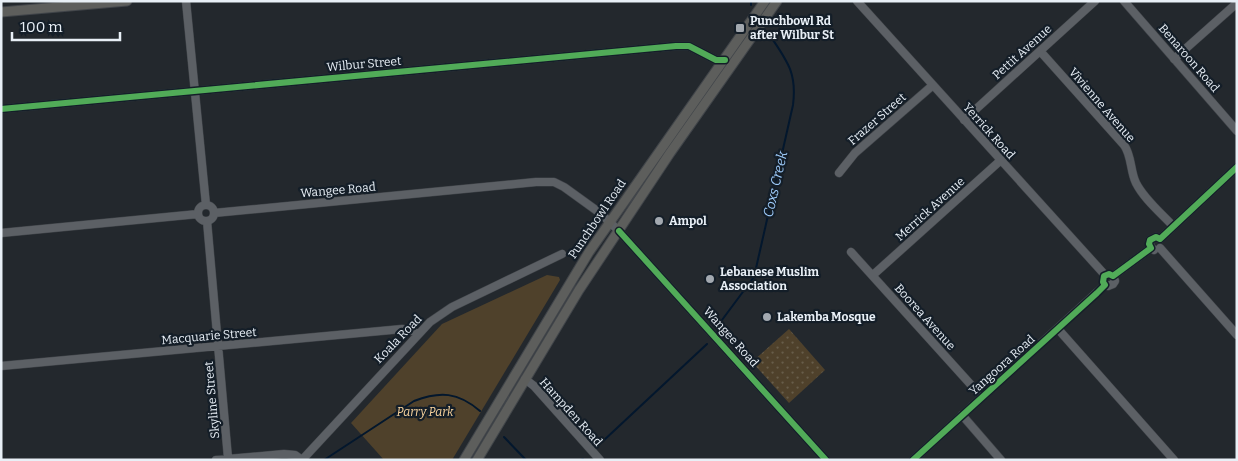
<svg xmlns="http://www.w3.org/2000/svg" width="1238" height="461" font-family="Bitter,serif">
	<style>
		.grass { fill: url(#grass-dots) }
		.green { fill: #4f412b }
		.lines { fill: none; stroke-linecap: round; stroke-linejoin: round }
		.stream { stroke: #03172d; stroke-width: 2 }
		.minor-casing { stroke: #41454a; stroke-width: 9 }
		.major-casing { stroke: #41454a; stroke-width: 11 }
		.minor { stroke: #5c6065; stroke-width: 8 }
		.major { stroke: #5d5e5c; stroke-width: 9 }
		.cycleway-casing { stroke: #141e28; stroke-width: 9 }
		.cycleway { stroke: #51ab58; stroke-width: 6 }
		.poi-dot { fill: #a3a9b0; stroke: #141e28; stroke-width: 2 }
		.labels { text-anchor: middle; stroke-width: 4.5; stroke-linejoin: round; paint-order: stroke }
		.poi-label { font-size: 12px; font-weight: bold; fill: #e8eff6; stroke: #141e28; text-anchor: start }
		.street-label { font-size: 12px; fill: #e8eff6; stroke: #141e28 }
		.park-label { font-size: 12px; font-style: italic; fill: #fbd59e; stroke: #141e28 }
		.water-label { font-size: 14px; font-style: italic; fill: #9dcaf9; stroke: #141e28 }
	</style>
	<defs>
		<pattern id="grass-dots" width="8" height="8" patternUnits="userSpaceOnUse" patternTransform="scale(1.25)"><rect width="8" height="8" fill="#4f412b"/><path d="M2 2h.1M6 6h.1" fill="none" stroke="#685d4a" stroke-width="1.8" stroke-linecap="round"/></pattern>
	</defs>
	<rect width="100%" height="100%" fill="#23282d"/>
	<path class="grass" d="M789 329 825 370 789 403 752 362Z"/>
	<path class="green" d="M547 275 559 277 560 280 452 460H384L351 423 442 324Z"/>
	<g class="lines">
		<path class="stream" d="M751 1V5
			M719 324 754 277 793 105C797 74 788 62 771 37
			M504 437 526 460
			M602 442 707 344
			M324 460 414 401C440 391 458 392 480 411
			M581 460 583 459"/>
		<g class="minor-casing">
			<path id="minor" d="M186 1 206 205
				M857 1 1105 275
				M1124 1 1237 131
				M1040 51 1124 145C1132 156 1130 171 1136 183 1144 199 1161 213 1173 226
				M1174 59 1237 3
				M1 109 676 46H689L716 60H725
				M964 120 1095 1
				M839 173 855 153 933 85
				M198 213a8 8 0 1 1 16 0a8 8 0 1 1-16 0Z
				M214 213 536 182H554L564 187 600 213 619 231 826 460
				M207 221 228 458
				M1 233 198 214
				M1160 239 1237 167
				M1160 248 1237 335
				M1154 250 1150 246V240L1156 237 1160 239
				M851 252 982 397
				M873 275 1001 160
				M1113 276 1151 248
				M1105 285 1108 286 1113 284 1115 281 1113 276
				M1058 329 1174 460
				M1 366 402 329 413 331 417 334
				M525 379 534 386 600 460
				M962 415 1001 460
				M216 460 284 454 295 455 302 460
				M302 460 430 322 452 307 562 254
				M913 460 1105 285"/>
		</g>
		<g class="major-casing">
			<path id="major" d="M1 12 127 1
				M464 460 589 252 765 1
				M477 460 579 290 670 153 777 1"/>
		</g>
		<use href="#minor" class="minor"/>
		<use href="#major" class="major"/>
		<g class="cycleway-casing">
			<path id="cycleway" d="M1 109 676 46H689L716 60H725
				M619 231 826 460
				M913 460 1097 293 1105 285 1103 282 1104 276 1109 274 1113 276 1151 248 1149 244 1150 240 1156 237 1160 239 1237 167"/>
		</g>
		<use href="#cycleway" class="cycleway"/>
	</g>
	<g class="poi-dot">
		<rect x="735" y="23" width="10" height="10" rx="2.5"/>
		<circle cx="659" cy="221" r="5"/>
		<circle cx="710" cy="279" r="5"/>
		<circle cx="767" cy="317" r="5"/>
	</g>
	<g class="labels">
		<g class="poi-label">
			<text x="750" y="25">Punchbowl Rd<tspan x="750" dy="14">after Wilbur St</tspan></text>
			<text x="669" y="225">Ampol</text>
			<text x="720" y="276">Lebanese Muslim<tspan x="720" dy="14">Association</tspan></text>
			<text x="777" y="321">Lakemba Mosque</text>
		</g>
		<g class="street-label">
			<text transform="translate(1022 52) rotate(-42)" y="4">Pettit Avenue</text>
			<text transform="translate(1189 58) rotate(49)" y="4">Benaroon Road</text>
			<text transform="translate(364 64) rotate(-5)" y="4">Wilbur Street</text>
			<text transform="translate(1102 105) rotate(49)" y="4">Vivienne Avenue</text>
			<text transform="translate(877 119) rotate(-41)" y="4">Frazer Street</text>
			<text transform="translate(989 131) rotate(48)" y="4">Yerrick Road</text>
			<text transform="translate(338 190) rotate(-5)" y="4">Wangee Road</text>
			<text transform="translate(930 209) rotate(-42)" y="4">Merrick Avenue</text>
			<text transform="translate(597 219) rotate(-56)" y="4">Punchbowl Road</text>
			<text transform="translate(925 317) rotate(48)" y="4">Boorea Avenue</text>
			<text transform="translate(209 336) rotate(-5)" y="4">Macquarie Street</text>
			<text transform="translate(731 337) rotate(48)" y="4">Wangee Road</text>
			<text transform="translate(398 339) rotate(-46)" y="4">Koala Road</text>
			<text transform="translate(1002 365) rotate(-42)" y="4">Yangoora Road</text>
			<text transform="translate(212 400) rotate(-95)" y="4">Skyline Street</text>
			<text transform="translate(571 412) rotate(48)" y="4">Hampden Road</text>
		</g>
		<g class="park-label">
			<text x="425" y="416">Parry Park</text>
		</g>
		<g class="water-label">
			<text transform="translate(775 184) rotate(-77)" y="5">Coxs Creek</text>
		</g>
	</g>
	<rect width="1238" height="461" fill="none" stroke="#e8eff6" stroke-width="5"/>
	<path d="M12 32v8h108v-8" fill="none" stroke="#e8eff6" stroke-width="2.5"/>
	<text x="20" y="32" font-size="15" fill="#e8eff6" stroke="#141e28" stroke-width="4" paint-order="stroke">100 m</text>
</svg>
